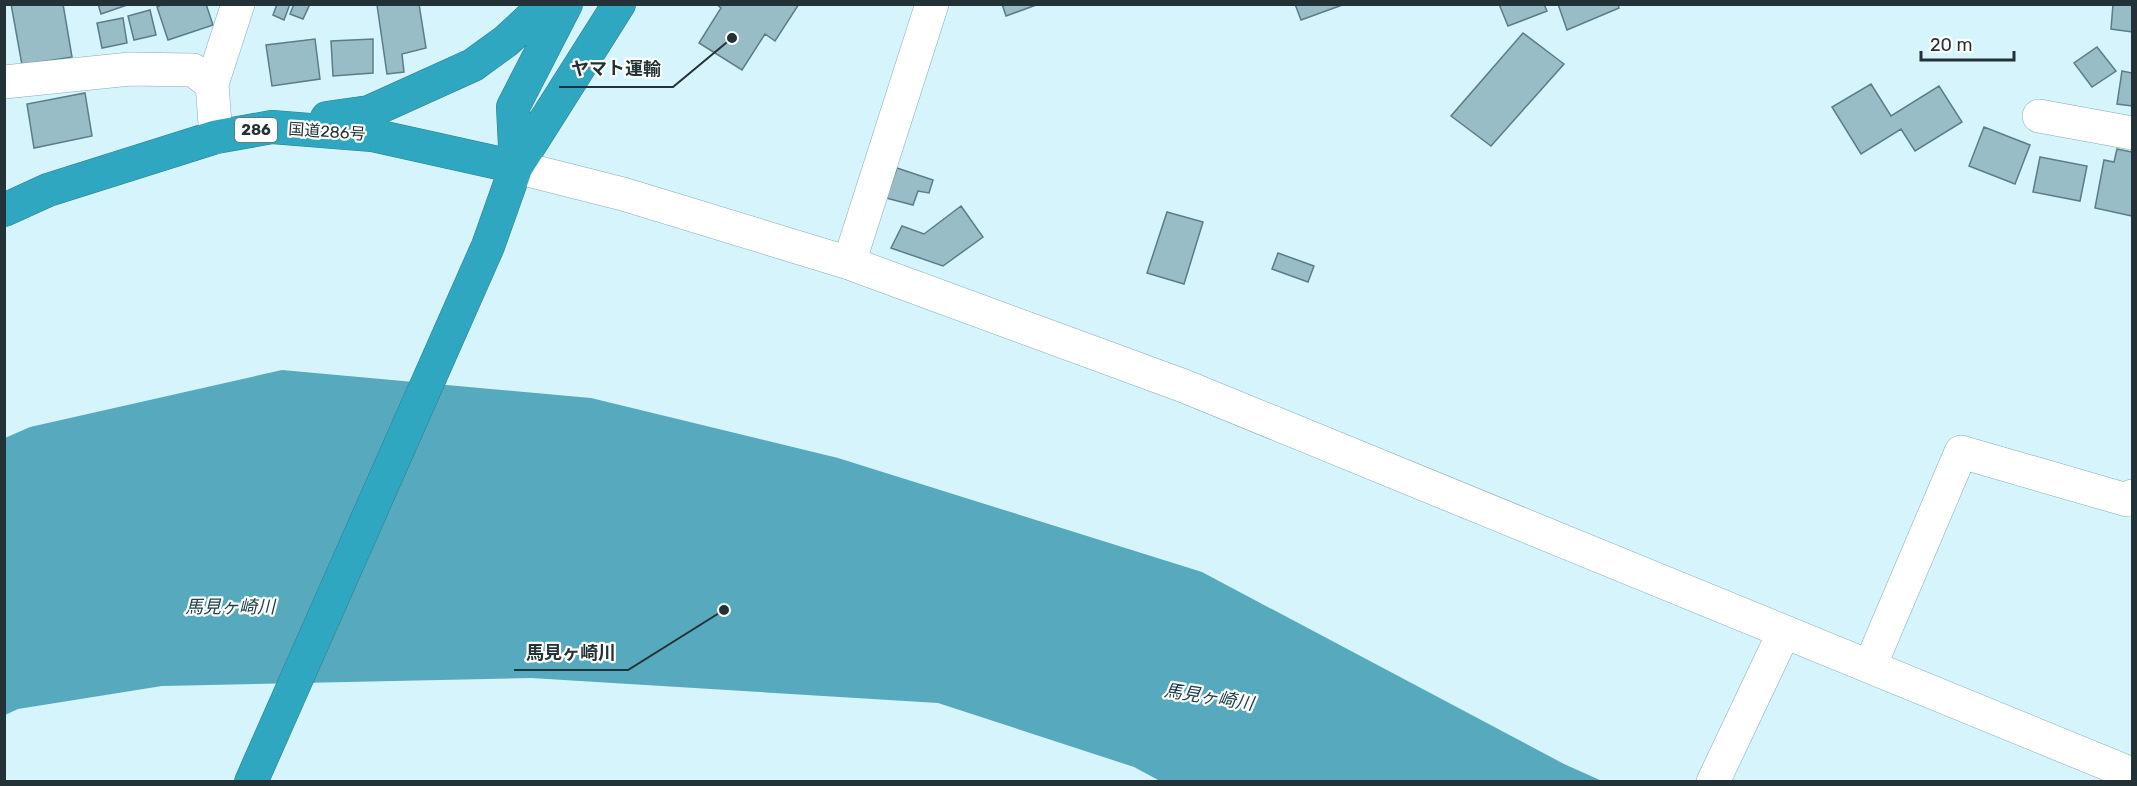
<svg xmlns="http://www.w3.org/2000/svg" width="2137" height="786" font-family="Rubik,'Noto Sans JP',sans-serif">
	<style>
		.water { fill: #57aabe }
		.building { fill: #98bdc7; stroke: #5a7d87; stroke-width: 1.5 }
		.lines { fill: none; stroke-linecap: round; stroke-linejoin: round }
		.minor-casing { stroke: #86aab4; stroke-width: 34 }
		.highway-casing { stroke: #2b7e90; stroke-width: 34 }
		.minor { stroke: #fff; stroke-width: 33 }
		.highway { stroke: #30a7c0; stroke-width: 33 }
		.labels { text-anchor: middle; stroke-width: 4.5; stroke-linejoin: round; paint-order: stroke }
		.shield { fill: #fff; stroke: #657072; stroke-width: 1.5 }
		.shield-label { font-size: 15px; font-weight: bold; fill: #233236 }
		.street-label { font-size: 16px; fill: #233236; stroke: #fff }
		.water-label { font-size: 18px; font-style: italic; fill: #1c424b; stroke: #fff }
		.leader { fill: none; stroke: #233236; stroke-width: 2 }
		.callout-dot { fill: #233236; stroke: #fff; stroke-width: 2 }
		.callout-label { font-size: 18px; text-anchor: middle; font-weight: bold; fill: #233236; stroke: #fff; stroke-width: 4.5; stroke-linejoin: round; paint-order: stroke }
	</style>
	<rect width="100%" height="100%" fill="#d5f4fc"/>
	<path class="water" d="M282 370 591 398 838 458 1202 572 1564 764 1602 781H1160L1134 767 938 703 531 678 162 686 18 709 5 715V438L30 427Z"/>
	<path class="building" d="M11 4H63L72 57 22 65Z
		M98 4H130L101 14Z
		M163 4H206L213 25 168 40 157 7Z
		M277 4H290L284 20 273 15Z
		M294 4H310L303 19 290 14Z
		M419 4 426 48 402 54 404 72 387 74 377 5Z
		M716 4H799L775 41 765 34 742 70 699 43 721 8Z
		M1002 4H1039L1006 16Z
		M1295 4H1345L1301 20Z
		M1499 4H1544L1547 11 1508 26Z
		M1558 4H1618L1619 8 1567 30Z
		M2113 4H2132V32L2111 29Z
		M150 10 156 35 134 40 128 16Z
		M123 18 127 43 102 48 97 23Z
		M1523 33 1564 64 1491 146 1451 116Z
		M315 39 320 79 272 86 266 45Z
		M373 39V73L333 76 331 41Z
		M2097 47 2116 71 2092 87 2074 63Z
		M2122 71 2132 73V106L2117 104Z
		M1871 84 1891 116 1939 86 1962 122 1915 151 1901 129 1861 154 1832 107Z
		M85 93 92 136 34 148 27 104Z
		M1984 127 2030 145 2015 184 1969 166Z
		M2117 149 2132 152V216L2095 208 2104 160 2114 162Z
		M2040 157 2087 166 2080 201 2033 192Z
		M897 168 933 180 929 193 918 191 913 205 886 198Z
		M961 206 983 237 943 266 891 248 902 226 924 234Z
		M1167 212 1203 222 1184 284 1147 273Z
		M1278 253 1314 266 1308 282 1272 269Z"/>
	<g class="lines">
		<g class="minor-casing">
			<path id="minor" d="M4 82 130 69 193 70 212 84
				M2039 116 2132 133
				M216 137 212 84 238 4
				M516 167 623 194 849 263 1184 386 2132 774
				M849 263 932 4
				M1870 666 1961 452 2127 500 2132 496
				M1713 782 1784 632"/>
		</g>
		<g class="highway-casing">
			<path id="highway" d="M327 118 369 112 473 65 506 41 546 4
				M516 167 513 107 566 4
				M4 210 48 190 216 137 272 127 372 135 516 167
				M251 782 488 246 516 167 619 4"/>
		</g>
		<use href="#minor" class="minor"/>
		<use href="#highway" class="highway"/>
	</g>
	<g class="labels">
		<rect class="shield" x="235" y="118" width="42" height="24" rx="4.5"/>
		<g class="shield-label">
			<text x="256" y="135">286</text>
		</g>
		<g class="street-label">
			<text transform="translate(327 131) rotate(4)" y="6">国道286号</text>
		</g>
		<g class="water-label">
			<text x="230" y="613">馬見ヶ崎川</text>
			<text transform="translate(1209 697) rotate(9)" y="6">馬見ヶ崎川</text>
		</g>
	</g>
	<path class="leader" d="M732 38L673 87H559M724 610L628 670H514"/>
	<g class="callout-dot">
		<circle cx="732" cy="38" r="6"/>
		<circle cx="724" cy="610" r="6"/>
	</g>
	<g class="callout-label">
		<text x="616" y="75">ヤマト運輸</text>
		<text x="571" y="659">馬見ヶ崎川</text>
	</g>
	<rect width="2137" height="786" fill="none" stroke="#233236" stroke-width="12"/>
	<path d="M1921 51v9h93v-9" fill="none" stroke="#233236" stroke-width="3"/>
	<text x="1930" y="51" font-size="18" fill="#233236" stroke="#ffffff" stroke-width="4.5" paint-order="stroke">20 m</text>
</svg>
